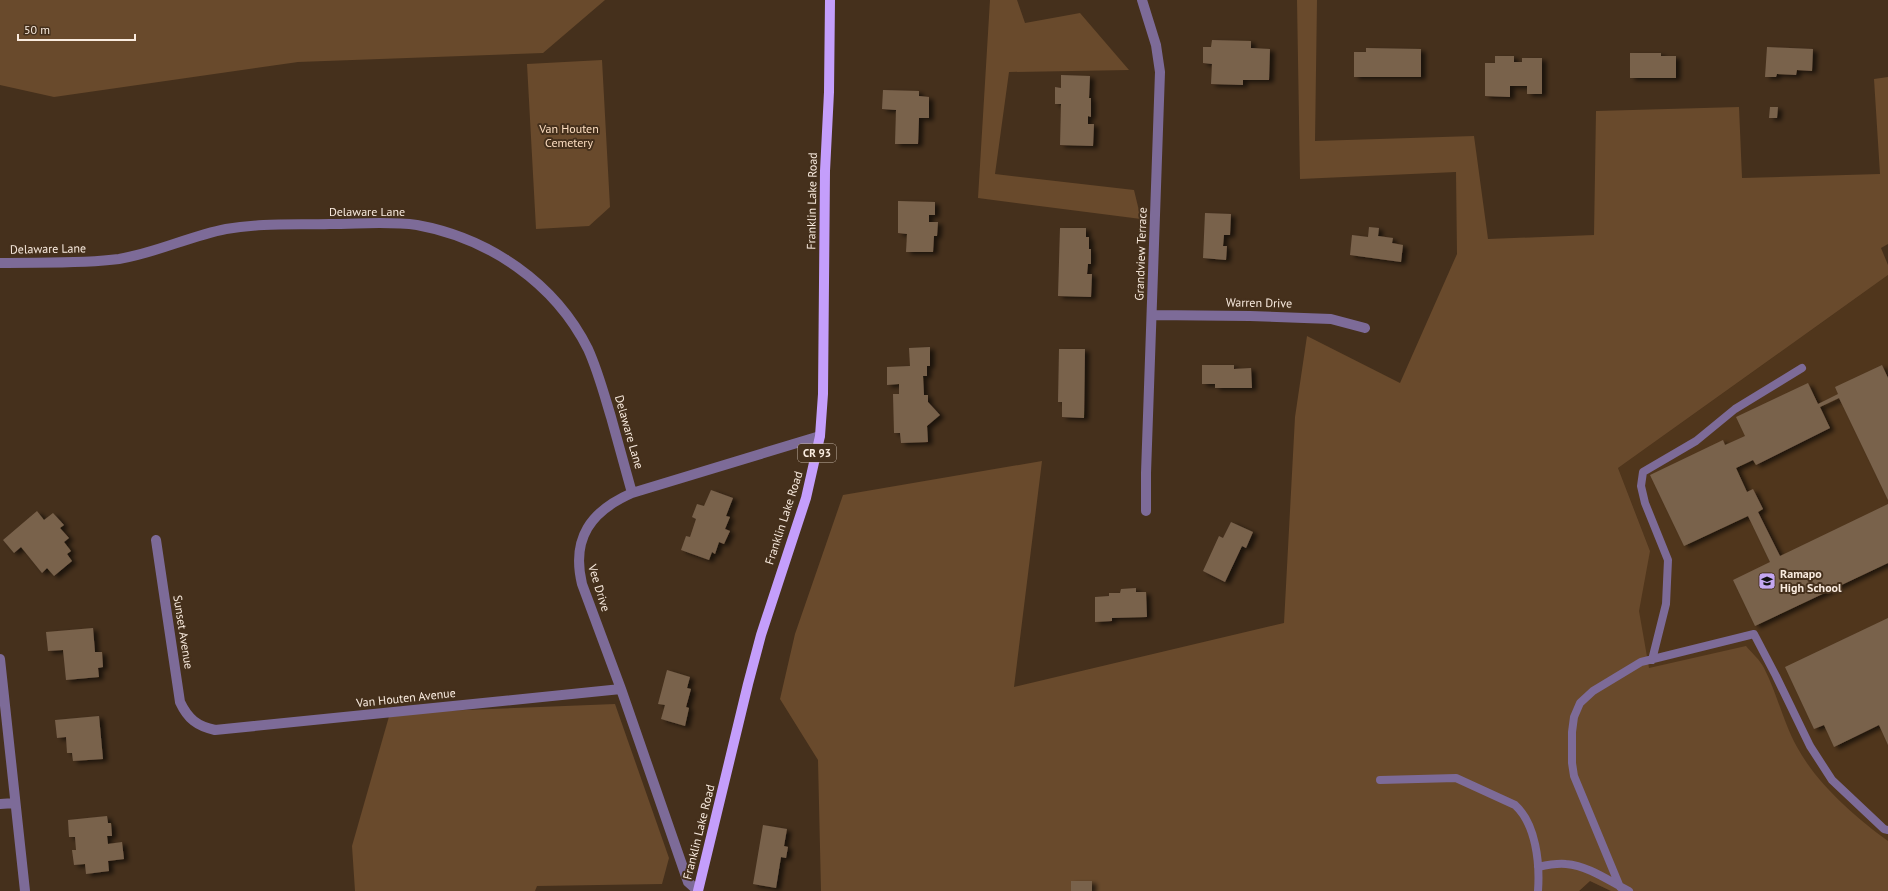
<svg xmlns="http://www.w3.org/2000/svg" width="1888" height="891" font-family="'PT Sans',sans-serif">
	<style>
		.built { fill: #50361c }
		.green { fill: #694a2c }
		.building { fill: #79624c; filter: url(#shadow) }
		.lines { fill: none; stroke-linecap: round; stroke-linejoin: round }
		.service { stroke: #7d6b98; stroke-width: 8 }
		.minor { stroke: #7d6b98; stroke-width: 10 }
		.primary { stroke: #c49efb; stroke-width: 10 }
		.labels { text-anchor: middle; stroke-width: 4; stroke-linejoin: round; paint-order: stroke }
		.shield { fill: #45301c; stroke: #c3b3a4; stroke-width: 1 }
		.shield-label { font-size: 11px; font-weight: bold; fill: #f9ebdf }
		.park-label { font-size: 12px; fill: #fcddc0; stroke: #45301c }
		.street-label { font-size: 12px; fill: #f9ebdf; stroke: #45301c }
		.poi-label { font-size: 12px; font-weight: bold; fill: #f9ebdf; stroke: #45301c; text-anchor: start }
	</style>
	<defs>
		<filter id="shadow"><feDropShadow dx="4.5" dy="2.5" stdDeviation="2" flood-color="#0009"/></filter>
	</defs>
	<rect width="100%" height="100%" fill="#45301c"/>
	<path class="built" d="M1888 275V891H1611L1590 881 1579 891H821V830L887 815 1650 551 1618 468Z"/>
	<path class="green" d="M0 0H605L543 53 298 62 54 97 0 85Z
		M990 0H1017L1025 23 1080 13 1129 70 1009 72 995 174 1134 190 1141 219 978 198Z
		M1297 0H1317L1315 141 1474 136 1488 239 1594 235 1596 111 1739 107 1742 178 1880 174 1874 79 1888 77V244L1881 248 1888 265V275L1618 468 1650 551 1639 611 1649 668 1746 646C1752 653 1760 660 1764 668 1777 693 1783 722 1797 747 1817 784 1855 817 1888 841V891H1611L1590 881 1579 891H821L818 760 780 699 795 634 843 495 1042 461 1014 687 1284 623 1295 417 1307 336 1400 383 1457 254 1456 172 1300 179Z
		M602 60 610 207 589 226 536 229 527 64Z
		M615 704 669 858 662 884 537 886 535 891H355L352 846 390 713Z"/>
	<path class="building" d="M1212 40 1251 41V48L1270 49 1269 80H1243V85L1211 84 1212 64 1203 63V47H1211Z
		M1767 47 1813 49 1812 71 1797 70 1796 75 1777 74 1776 77H1765Z
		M1366 48 1421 49V77H1354V52H1366Z
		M1630 53H1661V56H1676V78H1630Z
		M1495 56H1514V62H1522V58H1542V94H1527V86H1510V97L1485 96V63H1495Z
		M1061 75 1090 76 1089 98H1091V117L1088 116V124H1094L1093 146 1060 145 1061 104H1055V87L1061 88Z
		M883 90 919 91V96L929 97V118H919L918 144H895L896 110 882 109Z
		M1770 107H1778L1777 118H1769Z
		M898 201 935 202V215H929V222H938L937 236H934L933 252H906L907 234 898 233Z
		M1205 213 1231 214 1230 235H1224L1223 246H1227L1226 260 1203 258Z
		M1369 227 1379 228 1378 236 1393 238 1392 243 1403 245 1401 262 1350 255 1352 235 1368 237Z
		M1060 228H1086V237H1089V249H1091V264H1088L1087 274H1092L1091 297 1058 296Z
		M930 347V366H927V376H923L924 395H928V402L940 415 927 426 928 442 901 443 900 433H894L893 394H899V384L887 385V367L910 366 909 348Z
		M1059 349H1085L1084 418 1062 417V402H1058Z
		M1202 365H1234V369L1251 368 1252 388H1215V384H1202Z
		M1882 365 1888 378V500L1839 398 1820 407 1830 428 1756 465 1753 460 1736 468 1747 492 1753 489 1763 509 1758 512 1780 556 1888 504V563L1755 626 1733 580 1770 562 1748 516 1684 546 1650 475 1723 440 1725 445 1745 436 1736 417 1808 383 1818 404 1838 394 1835 387Z
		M711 490 733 498 726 516 730 517 725 529 730 531 724 544 719 542 715 554 712 552 709 560 681 550 686 536 690 537 696 519 692 517 697 504 704 506Z
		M37 511 44 520 53 513 64 525 60 528 69 538 64 542 71 551 67 554 72 561 54 576 47 568 42 573 21 547 14 553 3 540Z
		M1231 522 1253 532 1246 548 1242 546 1225 582 1203 571 1219 536 1223 538Z
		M1136 588V592H1146L1147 617 1112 618V621L1095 622V597L1109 596V593H1120L1121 589Z
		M1888 618V745L1879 725 1834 747 1824 725 1814 729 1785 667Z
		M93 628 95 652H102L103 667 98 668 99 677 66 680 63 650 48 651 46 632Z
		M667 670 690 677 687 688 691 689 686 707 689 708 685 726 661 719 665 705 658 704Z
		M99 716 103 759 73 761 72 753H67L66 737 57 738 55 720Z
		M107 816 108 823H111L112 836H107L108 844 122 842 124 859 108 861 109 871 86 874 85 864 74 865 72 850H76L75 837H69L68 820Z
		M763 825 787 829 784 846 788 847 786 858 781 857 776 888 753 884Z
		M1071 881H1092V891H1071Z"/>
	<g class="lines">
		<path class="service" d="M1652 660 1666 604 1668 560 1645 503 1641 486 1643 472 1696 441 1735 409 1802 368
			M1380 780 1456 778 1515 805C1536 824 1540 863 1538 891
			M1538 867C1547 865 1557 863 1566 864 1589 866 1609 881 1629 891
			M1620 887 1574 776 1572 763V732L1574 717 1580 703 1593 691 1641 662 1754 634 1776 676 1810 746 1832 780 1884 829 1888 830"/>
		<path class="minor" d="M1142 0 1156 45 1160 72 1146 473V511
			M0 263C39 262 81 264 119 259 156 253 190 236 226 229 260 223 295 225 330 224 359 224 388 221 417 225 489 238 555 283 588 349 598 371 604 394 611 417 618 442 625 468 632 493
			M1152 315 1250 316 1331 319 1365 328
			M156 540 180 702C188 719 197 726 215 730L621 689
			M0 659 25 891
			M0 804 15 803
			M698 891 688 882 621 689 582 584C571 538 591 511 632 493L820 436"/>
		<path class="primary" d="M698 891 748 684 761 635 806 498 820 436 823 394 825 171 829 92 830 0"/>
	</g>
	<defs>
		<g id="school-square" transform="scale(0.9)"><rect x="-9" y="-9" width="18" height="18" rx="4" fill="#c4a7f1" stroke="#45301c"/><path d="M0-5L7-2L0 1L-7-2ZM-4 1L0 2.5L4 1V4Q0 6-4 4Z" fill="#111"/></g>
	</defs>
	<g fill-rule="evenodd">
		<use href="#school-square" x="1767" y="581"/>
	</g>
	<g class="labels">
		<rect class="shield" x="798" y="444" width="38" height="18" rx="3"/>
		<g class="shield-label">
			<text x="817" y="457">CR 93</text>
		</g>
		<g class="park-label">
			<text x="569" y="133">Van Houten<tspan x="569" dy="14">Cemetery</tspan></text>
		</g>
		<g class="street-label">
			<text transform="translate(812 201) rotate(-89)" y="4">Franklin Lake Road</text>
			<text x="367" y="216">Delaware Lane</text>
			<text transform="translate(48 249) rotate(-1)" y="4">Delaware Lane</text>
			<text transform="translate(1141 254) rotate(-88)" y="4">Grandview Terrace</text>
			<text transform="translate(1259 303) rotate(1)" y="4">Warren Drive</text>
			<text transform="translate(629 432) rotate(74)" y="4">Delaware Lane</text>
			<text transform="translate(784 518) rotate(-72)" y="4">Franklin Lake Road</text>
			<text transform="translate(599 588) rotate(73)" y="4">Vee Drive</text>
			<text transform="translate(183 632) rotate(81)" y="4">Sunset Avenue</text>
			<text transform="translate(406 698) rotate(-6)" y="4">Van Houten Avenue</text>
			<text transform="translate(699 832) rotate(-76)" y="4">Franklin Lake Road</text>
		</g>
		<g class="poi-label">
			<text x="1780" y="578">Ramapo<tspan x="1780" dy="14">High School</tspan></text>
		</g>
	</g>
	<path d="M18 34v6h117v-6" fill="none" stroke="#f9ebdf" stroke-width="2"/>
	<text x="24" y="34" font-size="12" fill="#f9ebdf" stroke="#45301c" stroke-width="3" paint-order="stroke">50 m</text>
</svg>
